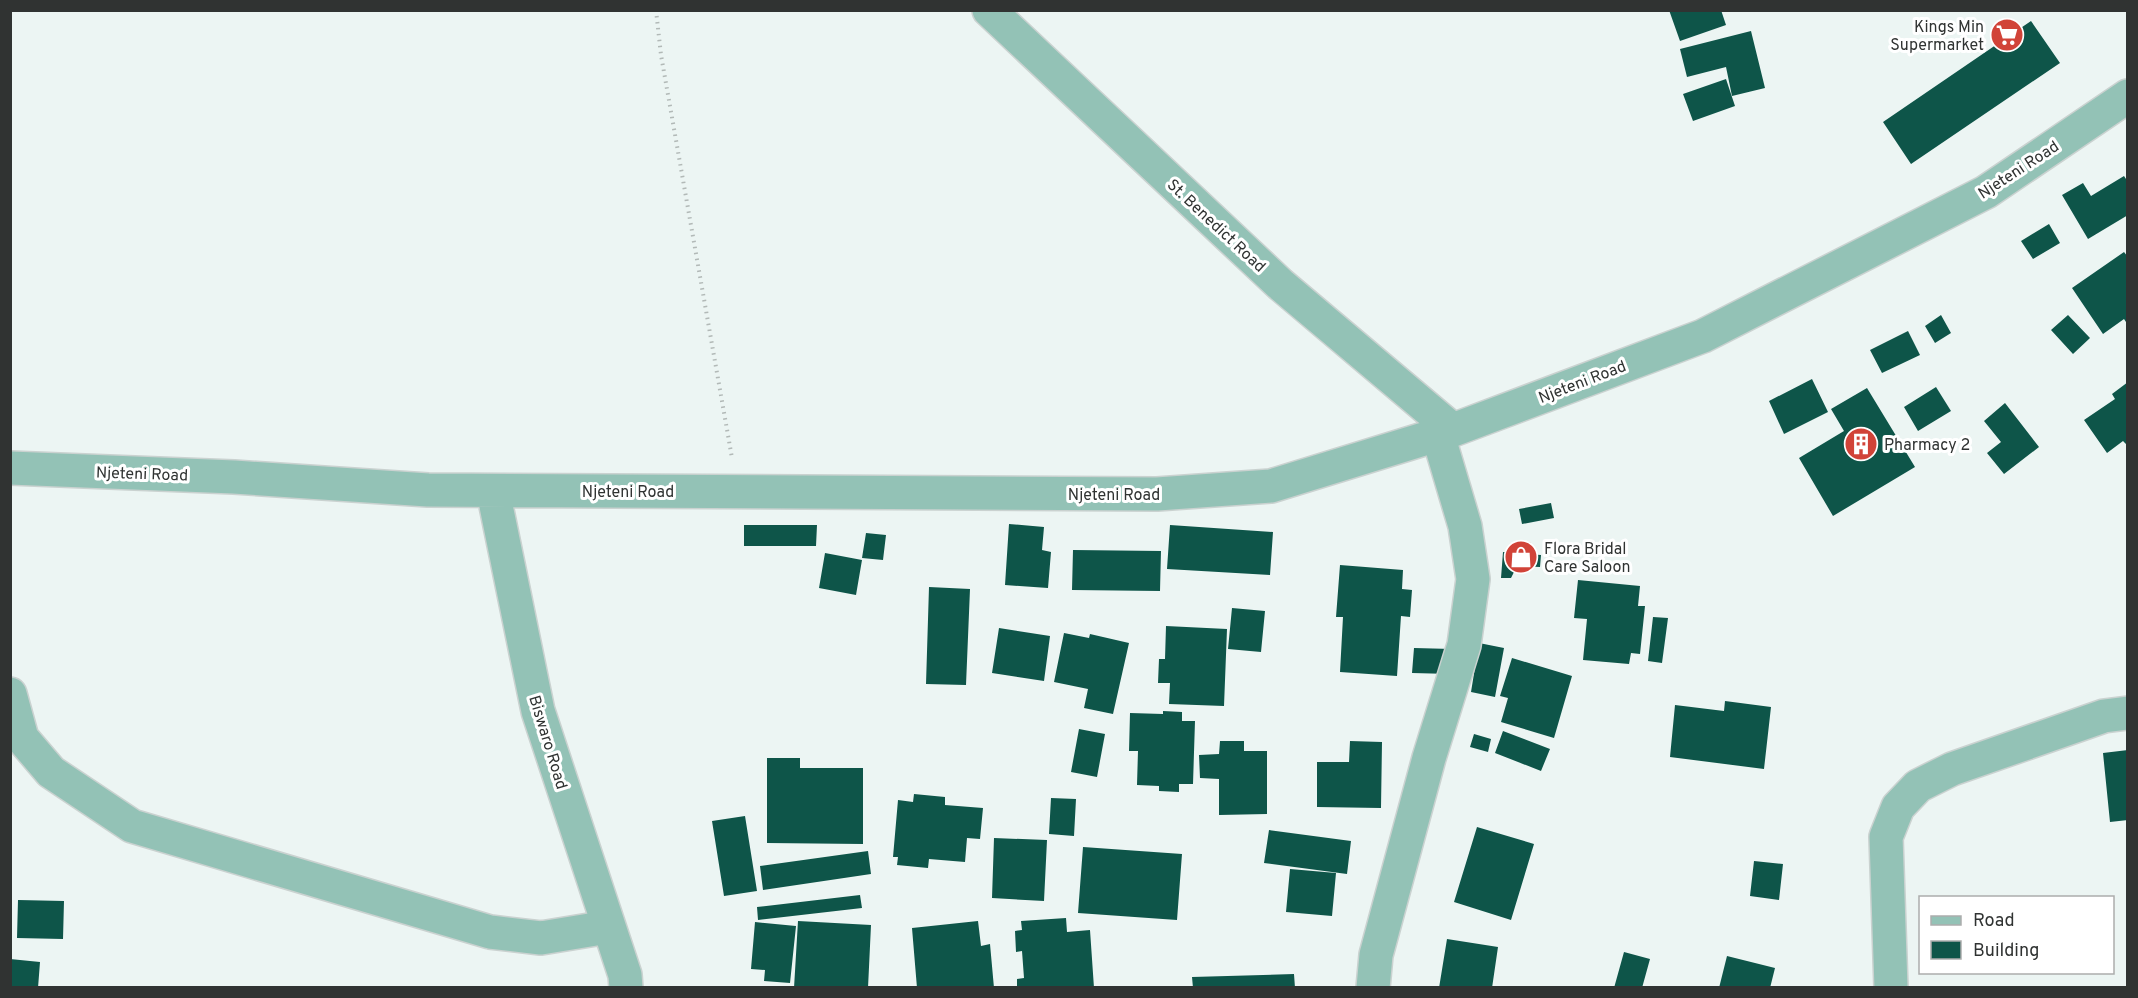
<svg xmlns="http://www.w3.org/2000/svg" width="2138" height="998" font-family="Overpass,sans-serif">
	<style>
		.building { fill: #0e5549 }
		.lines { fill: none; stroke-linecap: round; stroke-linejoin: round }
		.minor-casing { stroke: #cad2d0; stroke-width: 36 }
		.path { stroke: #b2b9b7; stroke-width: 4; stroke-dasharray: 1.5 4.5; stroke-linecap: butt }
		.minor { stroke: #93c2b6; stroke-width: 33 }
		.labels { text-anchor: middle; stroke-width: 6; stroke-linejoin: round; paint-order: stroke }
		.poi-label { font-size: 16px; fill: #303332; stroke: #fff; text-anchor: start }
		.street-label { font-size: 16px; fill: #303332; stroke: #fff }
	</style>
	<rect width="100%" height="100%" fill="#ecf5f3"/>
	<path class="building" d="M1669 10H1721L1726 25 1680 41Z
		M2031 21 2060 63 1911 164 1883 122Z
		M1751 31 1765 88 1732 96 1726 67 1687 77 1680 49Z
		M1726 79 1735 106 1693 121 1683 94Z
		M2124 176 2128 182V215L2088 239 2062 195 2083 183 2091 196Z
		M2049 224 2060 243 2033 259 2021 241Z
		M2124 252 2128 257V325L2124 319 2103 334 2072 288Z
		M1941 315 1951 333 1935 343 1925 326Z
		M2068 315 2090 338 2073 354 2051 330Z
		M1908 331 1920 355 1882 373 1870 350Z
		M1812 379 1828 412 1784 434 1769 401Z
		M2128 382V446L2123 441 2107 453 2084 420 2115 399 2112 394Z
		M1936 387 1951 411 1918 431 1904 407Z
		M1867 388 1915 467 1833 516 1799 458 1844 431 1831 409Z
		M2005 403 2039 447 2004 474 1987 453 2001 442 1984 421Z
		M1551 503 1554 518 1522 524 1519 509Z
		M1009 524 1044 527 1042 550 1051 552 1048 588 1005 585Z
		M744 525H817L816 546H744Z
		M1170 525 1273 532 1270 575 1167 569Z
		M866 533 886 535 883 560 862 558Z
		M1073 550 1161 551 1160 591 1072 590Z
		M1503 552 1541 555 1540 567 1518 566 1517 572H1514L1511 578H1501Z
		M825 553 862 560 856 595 819 588Z
		M1340 565 1403 570 1402 589 1412 590 1410 617 1401 616 1397 676 1340 672 1343 617H1336Z
		M1578 580 1640 586 1638 606H1645L1640 654 1631 653 1629 664 1583 660 1587 619 1574 618Z
		M929 587 970 589 966 685 926 684Z
		M1232 608 1265 611 1261 652 1228 649Z
		M1653 617 1668 618 1662 663 1648 661Z
		M1166 626 1227 629 1224 706 1169 704 1170 683H1158L1159 659H1165Z
		M999 628 1050 636 1044 681 992 673Z
		M1064 633 1089 638 1090 634 1129 643 1113 714 1084 708 1088 689 1054 682Z
		M1479 643 1504 648 1495 697 1471 692Z
		M1414 648 1452 649 1451 674 1412 673Z
		M1512 658 1572 676 1554 738 1501 722 1508 698 1500 696Z
		M1725 701 1771 707 1764 769 1670 757 1675 705 1724 711Z
		M1163 711 1182 712V721H1195L1193 784H1179V792L1159 791V786L1137 785 1138 751H1129L1130 713 1163 714Z
		M1079 729 1105 734 1097 777 1071 772Z
		M1503 731 1550 749 1541 771 1495 753Z
		M1474 734 1491 739 1488 752 1470 747Z
		M1220 741H1244V751H1267V814L1219 815V779L1200 778 1199 755 1219 754Z
		M1350 741 1382 742 1381 808 1317 807V762H1349Z
		M2128 750V820L2110 822 2103 753Z
		M767 758H800V768H863V844L767 843Z
		M914 794 945 797V805L983 808 980 839 967 838 965 862 929 859 928 868 897 865 898 857H893L898 800 913 802Z
		M1051 798 1076 799 1074 836 1049 834Z
		M745 816 757 891 724 896 712 821Z
		M1477 827 1534 844 1511 920 1454 902Z
		M1269 830 1351 841 1347 874 1264 863Z
		M994 838 1047 840 1044 901 992 898Z
		M1083 847 1182 854 1177 920 1078 913Z
		M868 851 871 874 763 890 760 866Z
		M1754 861 1783 864 1779 900 1750 896Z
		M1290 869 1336 873 1332 916 1286 912Z
		M860 895 862 908 758 920 757 907Z
		M18 900 64 901 63 939 17 938Z
		M1066 918 1067 932 1090 930 1094 988H1017V979L1024 978 1022 951 1016 952 1015 931 1022 930 1021 921Z
		M798 921 871 925 868 988H794Z
		M978 921 981 946 990 944 994 988H917L912 928Z
		M755 922 796 926 790 983 764 981 765 970 751 969Z
		M1447 939 1498 947 1492 988H1439Z
		M1624 952 1650 959 1642 988H1614Z
		M1727 956 1775 968 1770 988H1719Z
		M10 959 40 962 38 988H10Z
		M1294 974 1295 988H1193L1192 977Z"/>
	<g class="lines">
		<g class="minor-casing">
			<path id="minor" d="M989 10 1280 284 1453 430
				M10 468 234 477 428 490 1157 494 1271 486 1453 430 1703 336 1986 192 2128 96
				M493 491 538 711 625 975 626 988
				M10 694 22 738 51 772 132 826 490 932 541 938 608 927
				M1373 988 1376 955 1429 758 1464 645 1473 579 1465 526 1438 435
				M1891 988 1886 837 1898 807 1918 786 1952 769 2104 716 2128 713"/>
		</g>
		<path class="path" d="M656 10 661 55 732 458"/>
		<use href="#minor" class="minor"/>
	</g>
	<defs>
		<g id="supermarket-disc" transform="scale(1.725)"><circle r="9.5" fill="#d14338" stroke="#fff"/><path d="M-6-5.5h2.5l.6 2H6L4.5 2H-2.5L-4.4-4H-6ZM-1.5 3.2a1.3 1.3 0 1 0 .1 0ZM3 3.2a1.3 1.3 0 1 0 .1 0Z" fill="#fff"/></g>
		<g id="building-disc" transform="scale(1.725)"><circle r="9.5" fill="#d14338" stroke="#fff"/><path d="M-4-6H4V6H1V3H-1V6H-4ZM-2.5-4.3h1.7v1.8h-1.7ZM.8-4.3h1.7v1.8H.8ZM-2.5-1h1.7V.8h-1.7ZM.8-1h1.7V.8H.8Z" fill="#fff"/></g>
		<g id="shop-disc" transform="scale(1.725)"><circle r="9.5" fill="#d14338" stroke="#fff"/><path d="M-5-2.5h2.3a2.7 3.5 0 0 1 5.4 0H5L5.5 6h-11ZM-1.5-2.5h3a1.5 2.3 0 0 0-3 0Z" fill="#fff"/></g>
	</defs>
	<g fill-rule="evenodd">
		<use href="#supermarket-disc" x="2007" y="35"/>
		<use href="#building-disc" x="1861" y="444"/>
		<use href="#shop-disc" x="1521" y="557"/>
	</g>
	<g class="labels">
		<g class="poi-label">
			<text x="1984" y="32" text-anchor="end">Kings Min<tspan x="1984" dy="18">Supermarket</tspan></text>
			<text x="1884" y="450">Pharmacy 2</text>
			<text x="1544" y="554">Flora Bridal<tspan x="1544" dy="18">Care Saloon</tspan></text>
		</g>
		<g class="street-label">
			<text transform="translate(2018 169) rotate(-33)" y="6">Njeteni Road</text>
			<text transform="translate(1217 225) rotate(43)" y="6">St. Benedict Road</text>
			<text transform="translate(1582 381) rotate(-21)" y="6">Njeteni Road</text>
			<text transform="translate(142 473) rotate(2)" y="6">Njeteni Road</text>
			<text x="628" y="497">Njeteni Road</text>
			<text x="1114" y="500">Njeteni Road</text>
			<text transform="translate(549 742) rotate(73)" y="6">Biswaro Road</text>
		</g>
	</g>
	<rect width="2138" height="998" fill="none" stroke="#303332" stroke-width="24"/>
	<rect x="1919" y="896" width="195" height="78" fill="#ffffff" stroke="#acadad" stroke-width="1.5"/>
	<rect x="1931" y="916" width="30" height="9" fill="#93c2b6" stroke="#acadad" stroke-width="1.5"/>
	<text x="1973" y="926" font-size="18" fill="#303332">Road</text>
	<rect x="1931" y="941" width="30" height="18" fill="#0e5549" stroke="#acadad" stroke-width="1.5"/>
	<text x="1973" y="956" font-size="18" fill="#303332">Building</text>
</svg>
